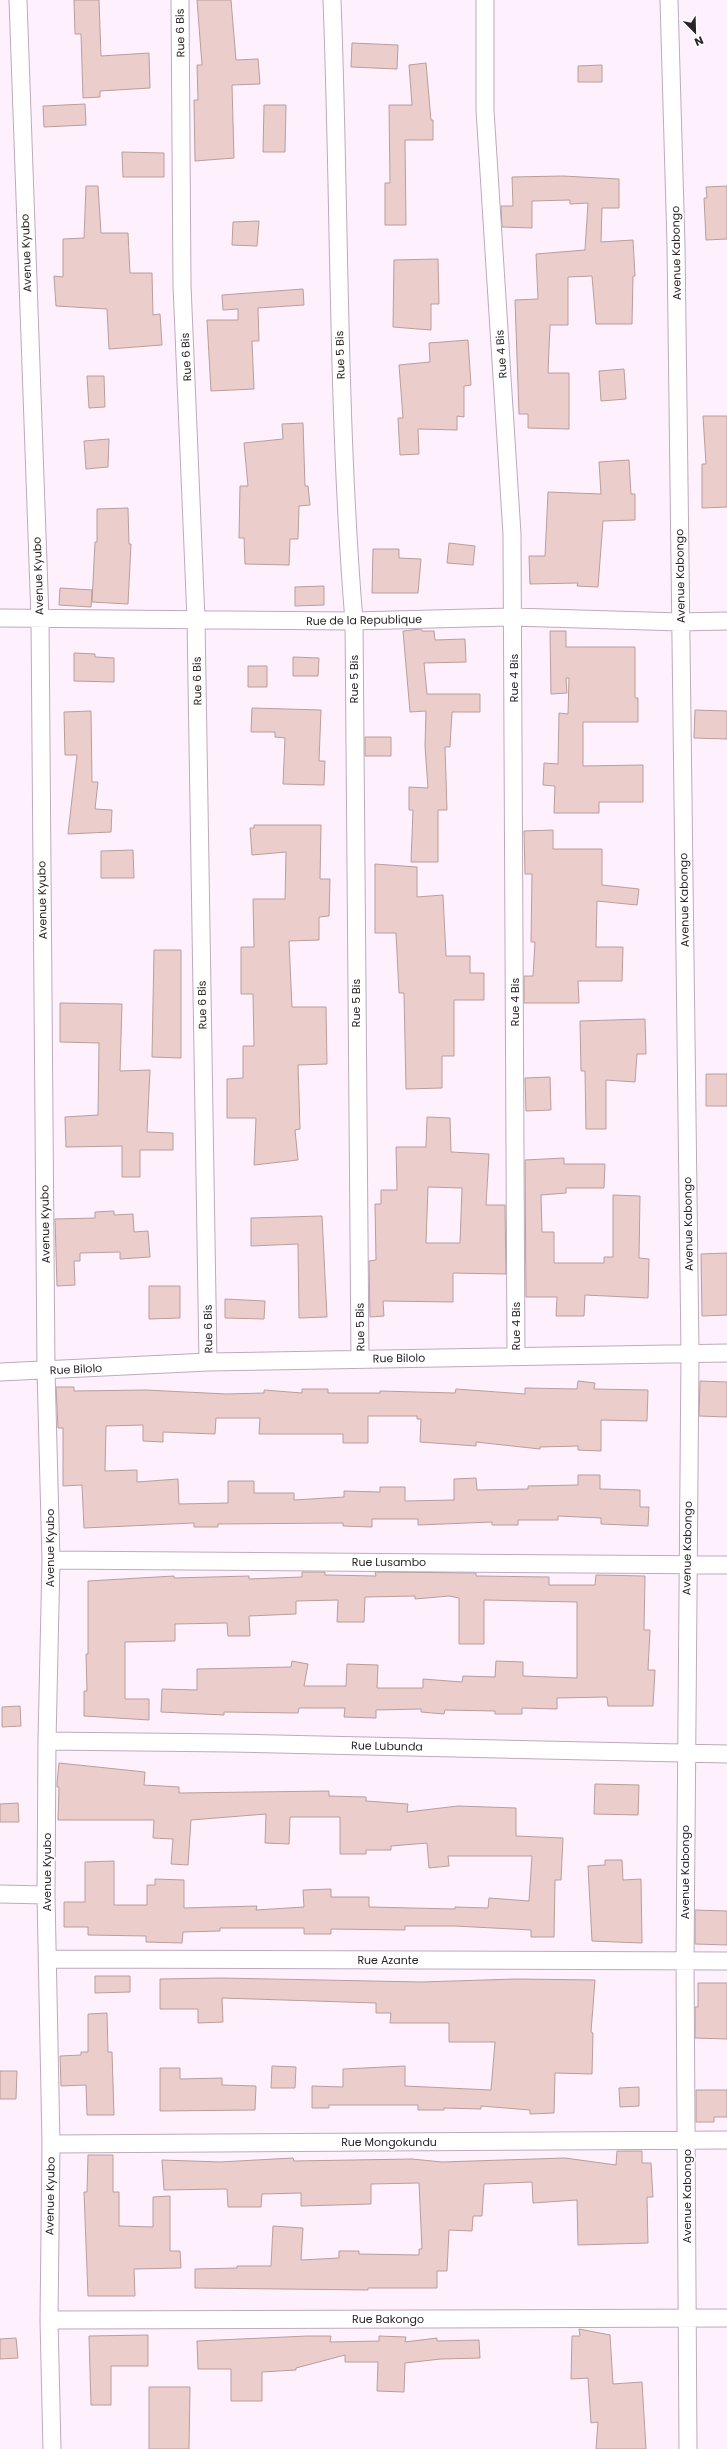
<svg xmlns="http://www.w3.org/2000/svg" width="727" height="2449" font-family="Poppins,sans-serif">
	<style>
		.building { fill: #ebcdcb; stroke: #ba9e9c; fill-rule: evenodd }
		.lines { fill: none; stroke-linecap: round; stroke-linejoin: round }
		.street-casing { stroke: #beaabc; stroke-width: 19 }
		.street { stroke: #fff; stroke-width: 17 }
		.labels { text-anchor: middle; stroke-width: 3.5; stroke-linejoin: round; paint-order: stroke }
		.street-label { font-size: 11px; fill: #2a2329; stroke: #fff }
	</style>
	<rect width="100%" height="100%" fill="#fef1fd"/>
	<path class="building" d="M74 0H99L101 56 149 53 150 88 100 91V97L83 98 81 34H75Z
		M197 0H231L236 60 258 59 260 84 232 85 234 158 195 161 194 100H198L197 65H202Z
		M352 43 398 45 397 69 351 67Z
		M426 63 431 120H433V140H405L406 225H385V183H390L389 105H412L409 65Z
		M602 65V82H578V66Z
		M85 104 86 125 44 127 43 106Z
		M264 105H286L285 152H263Z
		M122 152 164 153V177H123Z
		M563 176 619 179V208H602L601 242 633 240 635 276H633L632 324H596L592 276 568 277V325H550L548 373H569V429L528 428V414H519L515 300 538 299 536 254 585 250 588 203 570 204V200L532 201V228L502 227 501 206H513L512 177Z
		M86 186H98L101 233H128L130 273H152L153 315 160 314 162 345 109 349 107 309 56 306 54 276 63 277V239L84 238Z
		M727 186V239L706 240 704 198H707L706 187Z
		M259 221 257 246 232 245 233 222Z
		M438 259 439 304H431V330L393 327 394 260Z
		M303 289 304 305 258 308 259 341H252L254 389 211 391 207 320H238V309L223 310 222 295Z
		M468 340 471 385 464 386V417L457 416V430L418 429 419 454 400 455 398 418H403L399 365 430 362 429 343Z
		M624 369 626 399 601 401 599 371Z
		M87 376H104L105 407 89 408Z
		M703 416H727V507L702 508V464H706Z
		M303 423 305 486H308L310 505 299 506 298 539H290L289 565 245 564 244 538H239L240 486H248L244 443 283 439 282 424Z
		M109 439 108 467 86 469 84 441Z
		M629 460 631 494H635V520L603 521 598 587 577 586 578 583 530 584 529 556H545L548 492 601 494 599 462Z
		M128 508 129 544H131L128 604 92 602 95 542H97V509Z
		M449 543 475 546 473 565 447 563Z
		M373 549H399V558L421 559 418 593H372Z
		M324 586V605L295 606V587Z
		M60 588 92 590 91 607 59 605Z
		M421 629 422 631H434L435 640 465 639 466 662 424 663 427 694H480V712H452L450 747H445L447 810H438V862H411L413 810H409V787L428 788 425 746 426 711 410 712 403 631Z
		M550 631H566V647H635V698H638V722H583V766L643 765V802H599V813H554L555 786 543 785 544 763 558 764 559 713 568 714 569 678H566L567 693 551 694Z
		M74 653 95 654V657L114 658V682L74 681Z
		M293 657 319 658 318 676H293Z
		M248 666H267V687H248Z
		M252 708 321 710 319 761H325L324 785 283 784 285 738 275 737V732H251Z
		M695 710 727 711V739L694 738Z
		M91 711 92 782H98L95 809 112 810 111 832 68 834 77 755H65L64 712Z
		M365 737H391V756H365Z
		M254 825H321L320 879H330L329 916 319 917V940L289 941 292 1007H326L327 1064 298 1065 300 1129 295 1130 298 1160 254 1165 256 1118H227V1079L243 1078V1046H254L253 994H241V947H254L253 899H285L286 852 252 855 250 828H254Z
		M553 830V849H602V885L639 889 637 905 597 901 596 947H623L622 981H578L579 1003H524V976H533L535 942H531L532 874H525L524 831Z
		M133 850 134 878H101V851Z
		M375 864 417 867V897L443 895 446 956H470V973H484V1000H454V1056H442V1088L406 1089 404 993H399L396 933H375Z
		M154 950H181V1058L152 1057Z
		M60 1003 122 1004 120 1071 150 1070 147 1132 173 1133V1150H140V1177H122V1146L66 1147 65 1117 98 1115 99 1043 60 1042Z
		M645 1019 646 1054H637L635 1082 606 1080V1129H586L585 1071H581L580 1021Z
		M706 1074H727V1106H706Z
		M550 1077 551 1110 526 1111 525 1078Z
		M427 1117 450 1118 451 1152 489 1154 486 1205H505L506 1274 453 1273V1302L383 1301 384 1316 370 1317 369 1261 376 1260 375 1204H381V1190H397L396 1147H426ZM428 1187 462 1188 460 1243H426Z
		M564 1158V1164H605L604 1188H566V1193L541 1195 542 1232H554V1263H604V1257H613V1195L640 1196 639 1258 649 1259 648 1298 585 1295 584 1316H556L557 1297H526L525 1160Z
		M114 1211V1215L133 1214 134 1232 148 1231 150 1257 120 1259V1252L80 1253V1261H74L75 1285 57 1286 55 1219 95 1218V1212Z
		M322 1216 327 1317 299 1318 298 1244 251 1246V1218Z
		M727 1253V1315L702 1316 701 1254Z
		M149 1286H180V1318L149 1319Z
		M225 1299 265 1301 264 1319 225 1318Z
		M578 1381 595 1383 594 1389 648 1390 647 1421 601 1420V1451L578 1450V1446L540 1447V1449L476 1442V1446L420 1442 421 1419H417V1416H368V1443H343V1434H259L260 1418H216L215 1434 163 1432V1442L143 1441V1425L106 1426 105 1471 137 1470V1482L178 1479 179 1504 228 1503V1481H254V1493H294V1500L344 1497V1491L380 1492V1487H405V1501L454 1500V1479L476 1478 477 1490 528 1489V1486L578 1485V1475H600V1489L640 1490V1507H649L648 1526 601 1524V1518L558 1516V1520H518V1525H492V1522L418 1525V1519H372V1527L343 1526V1523L218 1524V1527H194V1523L84 1528 82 1485 63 1486V1428H58L56 1387H74V1391L146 1390 226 1394 264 1393V1390L302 1393V1389H328V1393H380V1391L455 1393 456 1389 525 1394V1388L577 1389Z
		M700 1381 727 1382V1417L699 1416Z
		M302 1572H325V1575L376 1576 375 1572 476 1573V1576L549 1577V1585H595L596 1575 645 1576 644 1630H650L648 1670H655L653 1706H608L607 1697 557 1698V1709L522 1708V1714H495V1711L445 1710 444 1714 421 1712V1709L376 1710V1718L344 1717 345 1708H299L298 1713 224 1712V1715L161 1712 162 1689 197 1690V1669L291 1667 292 1661 308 1664 304 1686H346L347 1664 378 1665 377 1688H423V1679L462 1682 463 1676 495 1677 496 1661 523 1662V1676L577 1678V1602L484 1600V1644H459V1598L449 1596 415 1599V1596L365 1597 364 1622H337L338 1600 296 1601V1614L249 1616 250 1636H228L227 1623 175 1624V1641L125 1642V1699H149V1720L84 1716V1691H87L86 1654H88V1581L174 1576V1578L249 1576V1579L302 1577Z
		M20 1706 21 1726 2 1727V1707Z
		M59 1763 145 1772 144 1785 179 1787V1793L329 1791V1796L366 1797V1801L408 1804 407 1812 458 1806 516 1808V1836L563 1838 561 1880H555L554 1937H531V1930L455 1926H405V1930L331 1929V1934H304V1928H220V1931L183 1932 182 1943 146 1942V1936L88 1935V1927H64V1902H85V1862L114 1861V1905H147V1885H155V1879L184 1880V1908L257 1906 256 1910 304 1907 303 1890 331 1889V1897H369V1907L455 1909V1907L488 1908 489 1898 529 1901 532 1856H448L449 1866 429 1868 427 1843 391 1846V1850H366V1854H340V1817H290L289 1844 265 1843 266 1814 191 1820 188 1865 171 1864 173 1839 153 1838 154 1820H58L59 1787H57V1783Z
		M595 1784 639 1785 638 1815 594 1814Z
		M18 1803 19 1822H0V1804Z
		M605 1860H622L623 1880 641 1879 642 1943 592 1941 588 1866 605 1865Z
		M695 1910 727 1911V1945L695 1944Z
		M95 1976H130V1992L95 1993Z
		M221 1978 421 1982 516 1979 595 1980 591 2032 593 2033 592 2074 555 2073 554 2113 530 2114V2110L481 2106V2109L444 2108V2110H418V2105H329V2108H312V2086L343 2087V2069L405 2066V2086L491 2090 495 2042H449V2023H390L391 2013H376V2003L222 1998 223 2022 198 2023V2009H160V1979Z
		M698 1983H727V2039L695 2038V2007H698Z
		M107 2013 108 2052H112L114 2115H87L86 2085 61 2086 60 2056 81 2055V2052H88V2014Z
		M272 2066 296 2067 295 2088H271Z
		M160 2068H180V2079L222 2078V2085L256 2086 255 2110 160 2111Z
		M0 2071H17L16 2099H0Z
		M639 2087V2106L620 2107 619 2088Z
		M696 2090H727V2117H714V2122H696Z
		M617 2151H642V2163H651L653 2197H647L648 2243 578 2245 577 2200 533 2203 532 2182 484 2184 482 2216H473L472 2231 449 2230 447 2271H437V2288H368V2290L195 2288V2269L237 2268V2266H271L273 2226 303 2228 301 2260 339 2258V2251H359V2254L419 2255V2249H422L419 2183 371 2184V2204L301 2206V2193L262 2194 261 2207H228L227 2189 164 2190 162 2160 220 2162 293 2158 294 2161 412 2159 442 2162 565 2158 616 2165Z
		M88 2155H113V2192H119V2226L153 2227V2197L170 2196V2251H180L181 2268 134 2269 135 2296H88L84 2192H87Z
		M579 2329 610 2335 613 2384 642 2382 646 2449H596L598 2422 591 2423 588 2378 571 2379 572 2336H580Z
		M148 2335V2366H111V2405H91L89 2336Z
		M307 2336H331L330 2342 379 2341V2336L406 2337 405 2342 437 2338V2341L479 2340 480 2358 441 2359 405 2363 404 2392 377 2391 378 2362H345V2355L296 2368V2370L262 2372V2401H231V2369H198L197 2341Z
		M16 2338 18 2358 0 2359V2339Z
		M149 2387H190L189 2449H149Z"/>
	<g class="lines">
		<g class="street-casing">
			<path id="street" d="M18 0 40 619 46 1370 51 1560 47 1741 46 1895 51 2144 49 2320 52 2449
				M180 0 182 285 196 619 208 1362
				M332 0C340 207 337 414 354 621L360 1359
				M485 0V110L512 534 516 1356
				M669 0 676 245 690 1353 685 1960 688 2449
				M0 618 354 621 513 617 680 622 727 621
				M0 1372 208 1362 727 1353
				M51 1560 727 1565
				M47 1741 230 1743 727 1754
				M0 1894 46 1895
				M48 1959 727 1961
				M51 2144 727 2140
				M49 2320 727 2318"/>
		</g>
		<use href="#street" class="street"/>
	</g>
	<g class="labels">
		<g class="street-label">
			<text transform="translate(180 33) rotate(-91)" y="4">Rue 6 Bis</text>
			<text transform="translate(26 253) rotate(-92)" y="4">Avenue Kyubo</text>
			<text transform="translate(676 253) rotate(-91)" y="4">Avenue Kabongo</text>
			<text transform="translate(501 354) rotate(-94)" y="4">Rue 4 Bis</text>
			<text transform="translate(340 355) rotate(-92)" y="4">Rue 5 Bis</text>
			<text transform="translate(186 357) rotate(-93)" y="4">Rue 6 Bis</text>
			<text transform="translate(38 576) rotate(-92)" y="4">Avenue Kyubo</text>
			<text transform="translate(680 576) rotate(-91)" y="4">Avenue Kabongo</text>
			<text transform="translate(364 620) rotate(-1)" y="4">Rue de la Republique</text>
			<text transform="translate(514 678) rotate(-90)" y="4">Rue 4 Bis</text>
			<text transform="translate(354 679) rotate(-90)" y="4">Rue 5 Bis</text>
			<text transform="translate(197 681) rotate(-91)" y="4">Rue 6 Bis</text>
			<text transform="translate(42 900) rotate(-91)" y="4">Avenue Kyubo</text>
			<text transform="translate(684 900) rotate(-91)" y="4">Avenue Kabongo</text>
			<text transform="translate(515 1002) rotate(-90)" y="4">Rue 4 Bis</text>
			<text transform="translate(356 1003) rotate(-90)" y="4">Rue 5 Bis</text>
			<text transform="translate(202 1005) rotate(-91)" y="4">Rue 6 Bis</text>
			<text transform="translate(45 1224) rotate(-91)" y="4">Avenue Kyubo</text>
			<text transform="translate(688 1224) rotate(-91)" y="4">Avenue Kabongo</text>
			<text transform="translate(516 1326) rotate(-90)" y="4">Rue 4 Bis</text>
			<text transform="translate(360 1327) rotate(-91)" y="4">Rue 5 Bis</text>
			<text transform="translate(208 1329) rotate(-91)" y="4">Rue 6 Bis</text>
			<text transform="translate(399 1358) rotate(-1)" y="4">Rue Bilolo</text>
			<text transform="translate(76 1369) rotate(-3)" y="4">Rue Bilolo</text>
			<text transform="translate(50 1548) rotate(-90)" y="4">Avenue Kyubo</text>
			<text transform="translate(687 1548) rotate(-89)" y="4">Avenue Kabongo</text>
			<text x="389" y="1566">Rue Lusambo</text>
			<text transform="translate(387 1746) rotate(1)" y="4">Rue Lubunda</text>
			<text transform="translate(47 1872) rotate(-90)" y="4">Avenue Kyubo</text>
			<text transform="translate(685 1872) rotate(-90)" y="4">Avenue Kabongo</text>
			<text x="388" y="1964">Rue Azante</text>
			<text x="389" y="2146">Rue Mongokundu</text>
			<text transform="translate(50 2196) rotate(-89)" y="4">Avenue Kyubo</text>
			<text transform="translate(687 2196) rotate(-90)" y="4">Avenue Kabongo</text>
			<text x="388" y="2323">Rue Bakongo</text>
		</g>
	</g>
	<g transform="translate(695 32) rotate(157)" stroke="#ffffff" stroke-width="3" paint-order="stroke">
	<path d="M0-3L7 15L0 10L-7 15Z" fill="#2a2329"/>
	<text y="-6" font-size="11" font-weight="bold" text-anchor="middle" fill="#2a2329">N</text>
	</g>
</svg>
